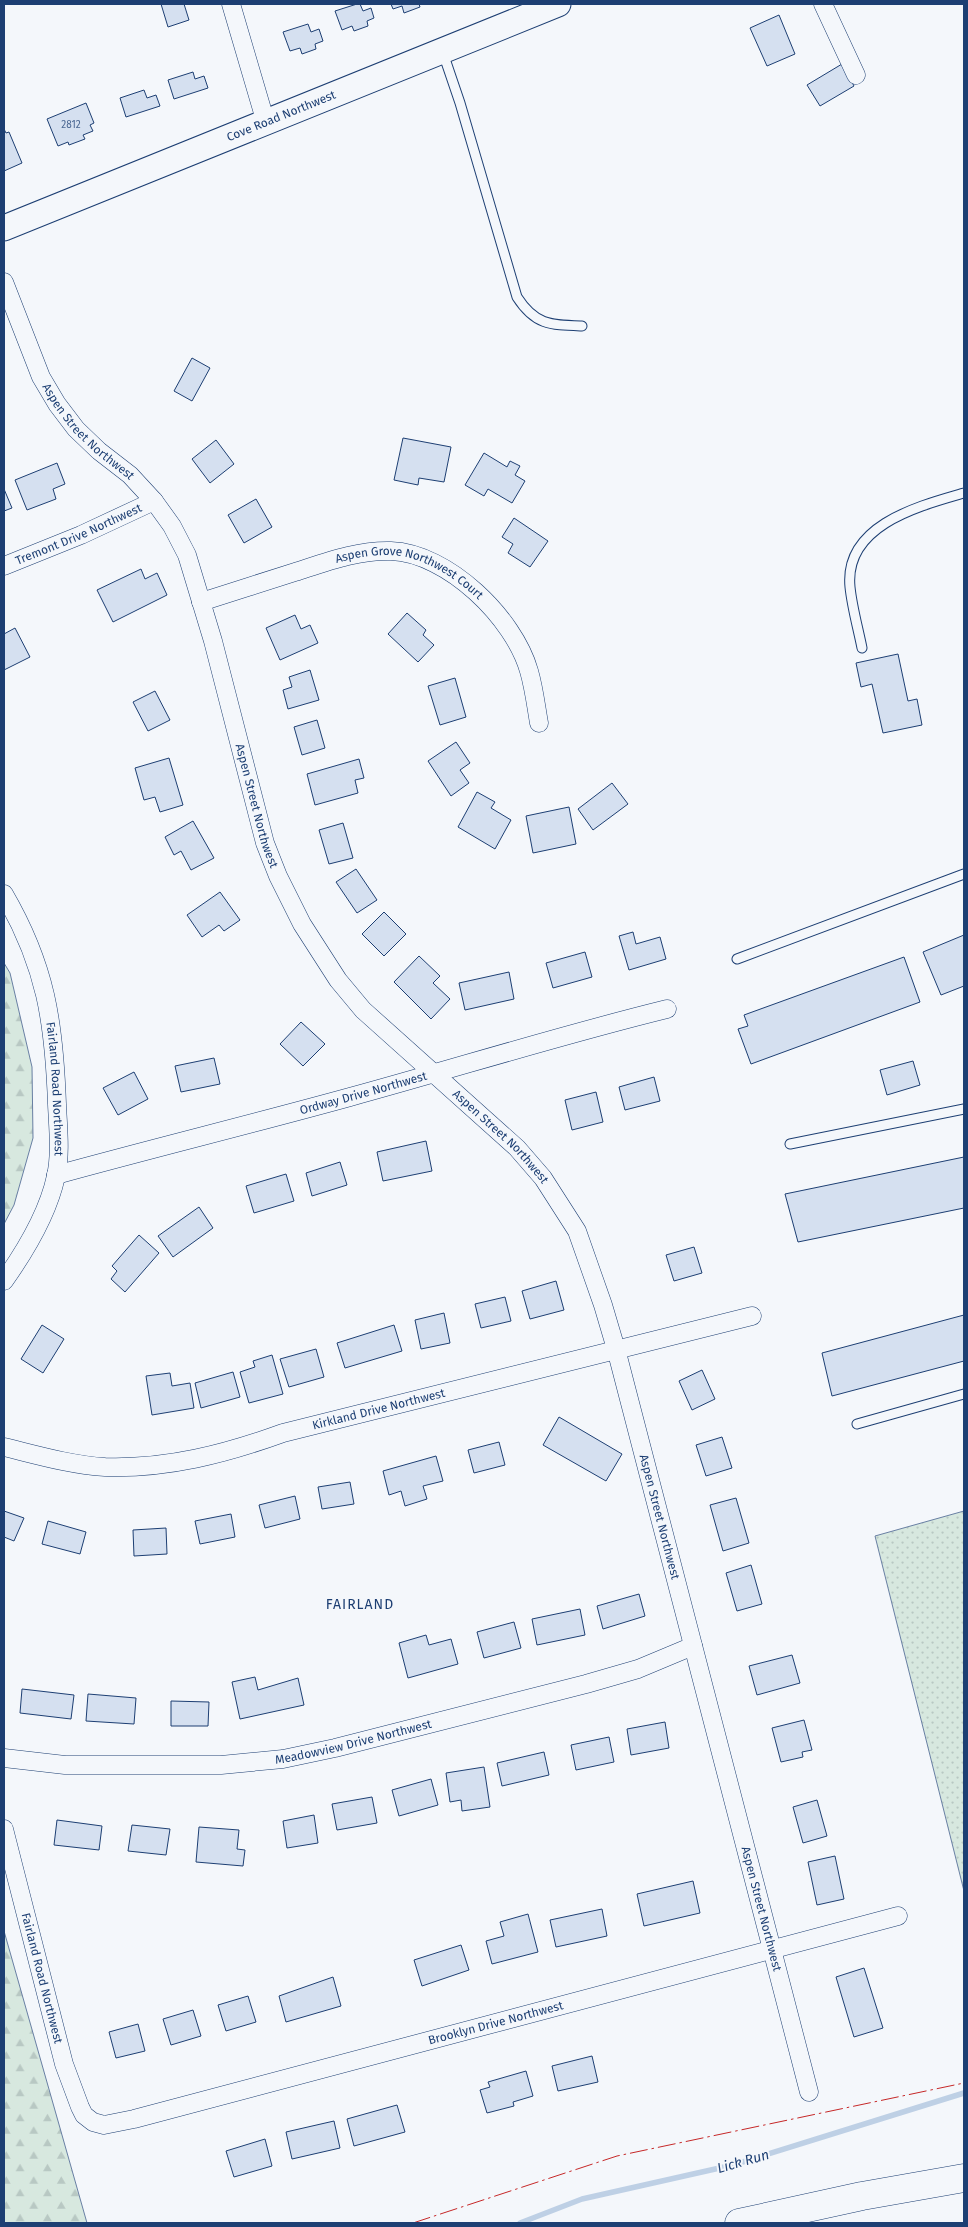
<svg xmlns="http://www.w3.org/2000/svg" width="968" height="2227" font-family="'Fira Sans',sans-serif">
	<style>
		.green { fill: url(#green-dots); stroke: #687fa3 }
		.forest { fill: url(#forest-firs); stroke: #687fa3 }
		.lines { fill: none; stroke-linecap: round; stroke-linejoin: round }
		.stream { stroke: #bed0e5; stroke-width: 5.5 }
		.building { fill: #d5e0f0; stroke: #1d3f73 }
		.service-casing { stroke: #1d3f73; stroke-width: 11 }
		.minor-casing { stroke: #1d3f73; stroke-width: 19 }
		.secondary-casing { stroke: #1d3f73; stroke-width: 27 }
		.motorway-casing { stroke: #1d3f73; stroke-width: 29 }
		.service { stroke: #f4f7fb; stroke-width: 9 }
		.minor { stroke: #f4f7fb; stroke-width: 18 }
		.secondary { stroke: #f4f7fb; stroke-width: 25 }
		.motorway { stroke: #f4f7fb; stroke-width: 28 }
		.power { stroke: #c62828; stroke-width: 1; stroke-dasharray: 18 4 2.5 4; stroke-linecap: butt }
		.labels { text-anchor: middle; stroke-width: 4; stroke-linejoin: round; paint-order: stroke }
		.number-label { font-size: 10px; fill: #4b6792 }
		.street-label { font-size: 12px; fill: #1d3f73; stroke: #f4f7fb }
		.neighbourhood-label { font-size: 14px; letter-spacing: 1px; fill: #1d3f73; stroke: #f4f7fb }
		.water-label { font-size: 14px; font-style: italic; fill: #1d3f73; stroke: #f4f7fb }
	</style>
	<defs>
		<pattern id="green-dots" width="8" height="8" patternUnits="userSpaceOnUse" patternTransform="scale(1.25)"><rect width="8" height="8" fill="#d7e8df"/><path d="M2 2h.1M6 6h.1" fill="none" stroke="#b8c8c3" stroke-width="1.8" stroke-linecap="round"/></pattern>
		<pattern id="forest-firs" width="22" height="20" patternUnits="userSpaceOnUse" patternTransform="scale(1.25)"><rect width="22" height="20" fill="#d7e8df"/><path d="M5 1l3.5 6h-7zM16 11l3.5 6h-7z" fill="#b8c8c3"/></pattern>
	</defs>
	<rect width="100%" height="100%" fill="#f4f7fb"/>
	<path class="green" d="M964 1511V1891L875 1536Z"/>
	<path class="forest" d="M4 963 10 973 32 1067 33 1138 14 1205 4 1224Z
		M4 1931 87 2223H4Z"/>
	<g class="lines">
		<path class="stream" d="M520 2223 582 2199 733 2165 964 2093"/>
	</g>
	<path class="building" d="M161 4H184L189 20 168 27Z
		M357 4H360L363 11 371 8 374 18 367 21 368 26 354 31 352 26 342 30 335 11Z
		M391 4H419L420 7 404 13 402 6 393 9Z
		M779 15 795 54 767 66 750 28Z
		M308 24 311 32 319 29 323 41 315 44 316 49 302 54 300 48 290 51 283 32Z
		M842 64 854 86 820 106 807 85Z
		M193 72 195 79 204 76 208 88 174 99 168 80Z
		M144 90 147 98 156 95 160 106 126 117 120 98Z
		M86 103 94 123 90 125 93 131 83 135 85 139 69 145 68 142 58 146 47 119Z
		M4 129 6 133 9 132 22 163 4 171Z
		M192 358 210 368 192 401 174 391Z
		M403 438 451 447 444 482 419 478 418 485 394 480Z
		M216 440 234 464 210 483 192 459Z
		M484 453 507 467 510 461 520 466 515 475 525 481 512 503 488 489 484 496 465 485Z
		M57 463 65 484 53 489 56 499 27 510 15 480Z
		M4 489 12 508 4 511Z
		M256 499 272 527 244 543 228 515Z
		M514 518 548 541 530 567 508 553 513 544 502 537Z
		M141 569 145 579 157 573 167 595 113 622 97 590Z
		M407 613 426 630 423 635 434 645 418 662 388 634Z
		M295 615 301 629 310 625 318 643 280 660 266 628Z
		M15 628 30 657 4 670V634Z
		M898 654 908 701 917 699 922 725 883 733 872 684 861 687 856 663Z
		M310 670 319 700 288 709 283 690 292 687 289 677Z
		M455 678 466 717 440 725 428 686Z
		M155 691 170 720 148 731 133 702Z
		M317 720 325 748 302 755 294 727Z
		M456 742 470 763 460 770 469 783 451 796 428 761Z
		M169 758 183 805 160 812 155 797 144 800 135 768Z
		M359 759 364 778 355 780 358 793 315 805 307 774Z
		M612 783 628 804 593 830 578 809Z
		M477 792 495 802 491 808 511 820 495 849 458 827Z
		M569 807 576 844 533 853 526 816Z
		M193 821 214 858 191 870 181 851 174 855 165 837Z
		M343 823 353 858 329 864 319 830Z
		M356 869 377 900 357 913 336 882Z
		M220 892 240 920 224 931 219 925 202 937 187 915Z
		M384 912 406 934 384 956 362 934Z
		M633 932 636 944 660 937 666 959 629 970 619 936Z
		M964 935V986L941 995 923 952Z
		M585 952 592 977 553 988 546 963Z
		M419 956 440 976 433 983 450 999 431 1019 394 982Z
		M904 957 920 1002 751 1064 738 1029 748 1026 744 1015Z
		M509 972 514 999 465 1010 459 983Z
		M301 1022 325 1044 303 1066 280 1044Z
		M214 1058 220 1084 181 1092 175 1066Z
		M913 1061 920 1085 887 1095 880 1070Z
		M134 1072 148 1099 118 1115 103 1088Z
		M654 1077 660 1101 625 1110 619 1087Z
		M596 1092 603 1122 572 1130 565 1100Z
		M426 1141 432 1171 383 1181 377 1152Z
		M964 1157V1208L798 1242 785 1194Z
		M340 1162 347 1185 312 1196 306 1173Z
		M286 1174 294 1201 254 1213 246 1186Z
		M199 1207 213 1228 173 1257 158 1236Z
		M139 1235 159 1253 125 1292 111 1279 117 1271 112 1266Z
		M694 1247 702 1273 674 1281 666 1255Z
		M556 1281 564 1310 530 1319 522 1291Z
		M505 1297 511 1321 481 1328 475 1304Z
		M444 1313 450 1343 421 1349 415 1320Z
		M964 1315V1361L832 1396 822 1353Z
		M42 1325 64 1339 43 1373 21 1359Z
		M394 1325 402 1351 345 1368 337 1343Z
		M316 1349 324 1377 289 1387 280 1359Z
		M272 1355 283 1394 249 1403 240 1372 255 1367 253 1361Z
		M702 1370 715 1399 692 1410 679 1381Z
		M233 1372 240 1397 201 1408 195 1383Z
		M170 1373 172 1386 190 1383 194 1408 152 1415 146 1376Z
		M559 1417 622 1454 606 1481 543 1445Z
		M722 1437 732 1468 706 1476 696 1445Z
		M499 1442 505 1465 474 1473 468 1450Z
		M436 1456 443 1481 423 1486 427 1499 405 1506 401 1491 389 1495 383 1471Z
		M350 1482 354 1504 322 1509 318 1487Z
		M295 1496 300 1519 265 1528 259 1505Z
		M736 1498 749 1543 723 1551 710 1505Z
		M4 1511 24 1518 14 1541 4 1537Z
		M231 1514 235 1537 200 1544 195 1521Z
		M48 1521 86 1532 80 1554 42 1544Z
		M166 1528 167 1554 134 1556 133 1530Z
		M751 1565 762 1604 737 1611 726 1573Z
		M639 1594 645 1616 603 1629 597 1606Z
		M580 1609 585 1635 537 1645 532 1619Z
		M514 1622 521 1648 484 1658 477 1632Z
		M426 1635 429 1645 451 1639 458 1664 408 1678 399 1643Z
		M792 1655 800 1683 757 1695 749 1666Z
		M255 1677 258 1690 298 1678 304 1705 240 1719 232 1682Z
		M22 1689 74 1695 71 1719 20 1713Z
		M88 1694 136 1698 134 1724 86 1721Z
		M171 1701 209 1702 208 1726H171Z
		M804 1720 812 1750 802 1752 803 1757 781 1762 772 1728Z
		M665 1722 669 1748 631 1755 627 1729Z
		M609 1737 614 1762 576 1770 571 1745Z
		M544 1752 549 1775 502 1786 497 1763Z
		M484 1767 490 1807 462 1811 461 1800 450 1802 446 1773Z
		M431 1779 438 1805 399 1816 392 1790Z
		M372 1797 377 1823 337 1830 332 1804Z
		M817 1800 827 1836 803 1843 793 1807Z
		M314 1815 318 1843 287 1848 283 1821Z
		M57 1820 102 1826 99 1850 54 1845Z
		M132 1825 170 1829 166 1855 128 1851Z
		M199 1827 239 1830 237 1849 245 1850 243 1866 196 1862Z
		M835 1856 844 1899 817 1905 808 1862Z
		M693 1881 700 1913 644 1926 637 1894Z
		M602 1909 607 1936 556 1947 550 1920Z
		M528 1914 538 1952 492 1964 486 1941 504 1936 500 1922Z
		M461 1945 469 1970 422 1986 414 1960Z
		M864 1968 883 2028 854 2037 836 1977Z
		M333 1977 341 2006 286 2022 279 1996Z
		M248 1996 256 2022 226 2031 218 2005Z
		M193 2010 201 2036 171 2045 163 2019Z
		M138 2024 145 2051 116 2058 109 2032Z
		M592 2056 598 2082 558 2091 552 2066Z
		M526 2071 533 2096 513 2102 514 2106 487 2113 480 2090 490 2087 488 2082Z
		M397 2105 405 2132 354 2146 347 2119Z
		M334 2121 340 2148 292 2159 286 2132Z
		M265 2139 272 2166 234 2177 226 2151Z"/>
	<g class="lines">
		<g class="service-casing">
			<path id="service" d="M443 53 460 103 517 297C535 325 550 325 582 326
				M862 648C858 628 852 607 850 587 844 525 919 506 964 493
				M737 959 964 874
				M790 1144 964 1109
				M857 1424 964 1394"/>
		</g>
		<g class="minor-casing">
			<g id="minor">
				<path d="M231 4 266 123"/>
				<path d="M823 4 856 75"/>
				<path id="s1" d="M4 282 41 377 57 404 76 429 99 451 130 475 154 501 172 526 187 555 213 641 265 843 278 876 302 924 338 980 363 1010 517 1148 543 1178 577 1231 603 1305 616 1349 809 2092"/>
				<path id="s2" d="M4 566 81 535 154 501"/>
				<path id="s3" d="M201 602C232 592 264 582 295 572 326 562 357 550 391 551 448 553 514 618 529 671 534 688 536 706 539 723"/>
				<path id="s4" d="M4 894C46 966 54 1022 57 1104 58 1128 61 1153 56 1176 48 1214 26 1250 4 1281"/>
				<path id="s5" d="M56 1175C154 1148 252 1124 350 1097 456 1068 561 1035 667 1009"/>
				<path id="s6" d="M4 1447C37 1455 71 1465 105 1467 167 1469 225 1454 283 1433L752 1316"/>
				<path id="s7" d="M4 1758 65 1765H221L283 1759 335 1748 586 1684 638 1669 693 1646"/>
				<path id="s8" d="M4 1829 64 2064 80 2107 84 2115 93 2122 104 2125 134 2119 898 1916"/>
			</g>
		</g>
		<g class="secondary-casing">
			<g id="secondary">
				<path id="s9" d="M4 228 558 4"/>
			</g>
		</g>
		<g class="motorway-casing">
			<path id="motorway" d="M739 2223 862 2196 964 2178"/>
		</g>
		<use href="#service" class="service"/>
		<use href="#minor" class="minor"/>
		<use href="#secondary" class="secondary"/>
		<use href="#motorway" class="motorway"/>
		<path class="power" d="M413 2223 617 2156 964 2083"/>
	</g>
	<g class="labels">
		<g class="number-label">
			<text x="71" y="128">2812</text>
		</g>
		<g class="street-label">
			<text dy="4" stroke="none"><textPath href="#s9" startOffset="299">Cove Road Northwest</textPath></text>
			<text dy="4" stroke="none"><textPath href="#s1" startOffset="175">Aspen Street Northwest</textPath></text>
			<text dy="4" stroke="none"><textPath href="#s2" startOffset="81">Tremont Drive Northwest</textPath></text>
			<text dy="4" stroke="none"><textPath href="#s3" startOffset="221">Aspen Grove Northwest Court</textPath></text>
			<text dy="4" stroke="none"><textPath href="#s1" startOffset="595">Aspen Street Northwest</textPath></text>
			<text dy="4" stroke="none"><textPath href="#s4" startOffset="204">Fairland Road Northwest</textPath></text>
			<text dy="4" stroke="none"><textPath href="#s5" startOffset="318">Ordway Drive Northwest</textPath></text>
			<text dy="4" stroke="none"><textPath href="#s1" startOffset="1015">Aspen Street Northwest</textPath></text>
			<text dy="4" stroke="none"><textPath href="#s6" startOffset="384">Kirkland Drive Northwest</textPath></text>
			<text dy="4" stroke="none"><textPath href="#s1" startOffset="1435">Aspen Street Northwest</textPath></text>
			<text dy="4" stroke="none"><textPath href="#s7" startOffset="352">Meadowview Drive Northwest</textPath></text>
			<text dy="4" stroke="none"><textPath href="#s1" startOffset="1840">Aspen Street Northwest</textPath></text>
			<text dy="4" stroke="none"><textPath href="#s8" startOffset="154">Fairland Road Northwest</textPath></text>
			<text dy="4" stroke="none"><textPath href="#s8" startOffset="725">Brooklyn Drive Northwest</textPath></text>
		</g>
		<g class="neighbourhood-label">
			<text x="360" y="1609">FAIRLAND</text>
		</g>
		<g class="water-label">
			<text transform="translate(743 2161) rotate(-16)" y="5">Lick Run</text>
		</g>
	</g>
	<rect width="968" height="2227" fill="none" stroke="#1d3f73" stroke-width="10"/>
</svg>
